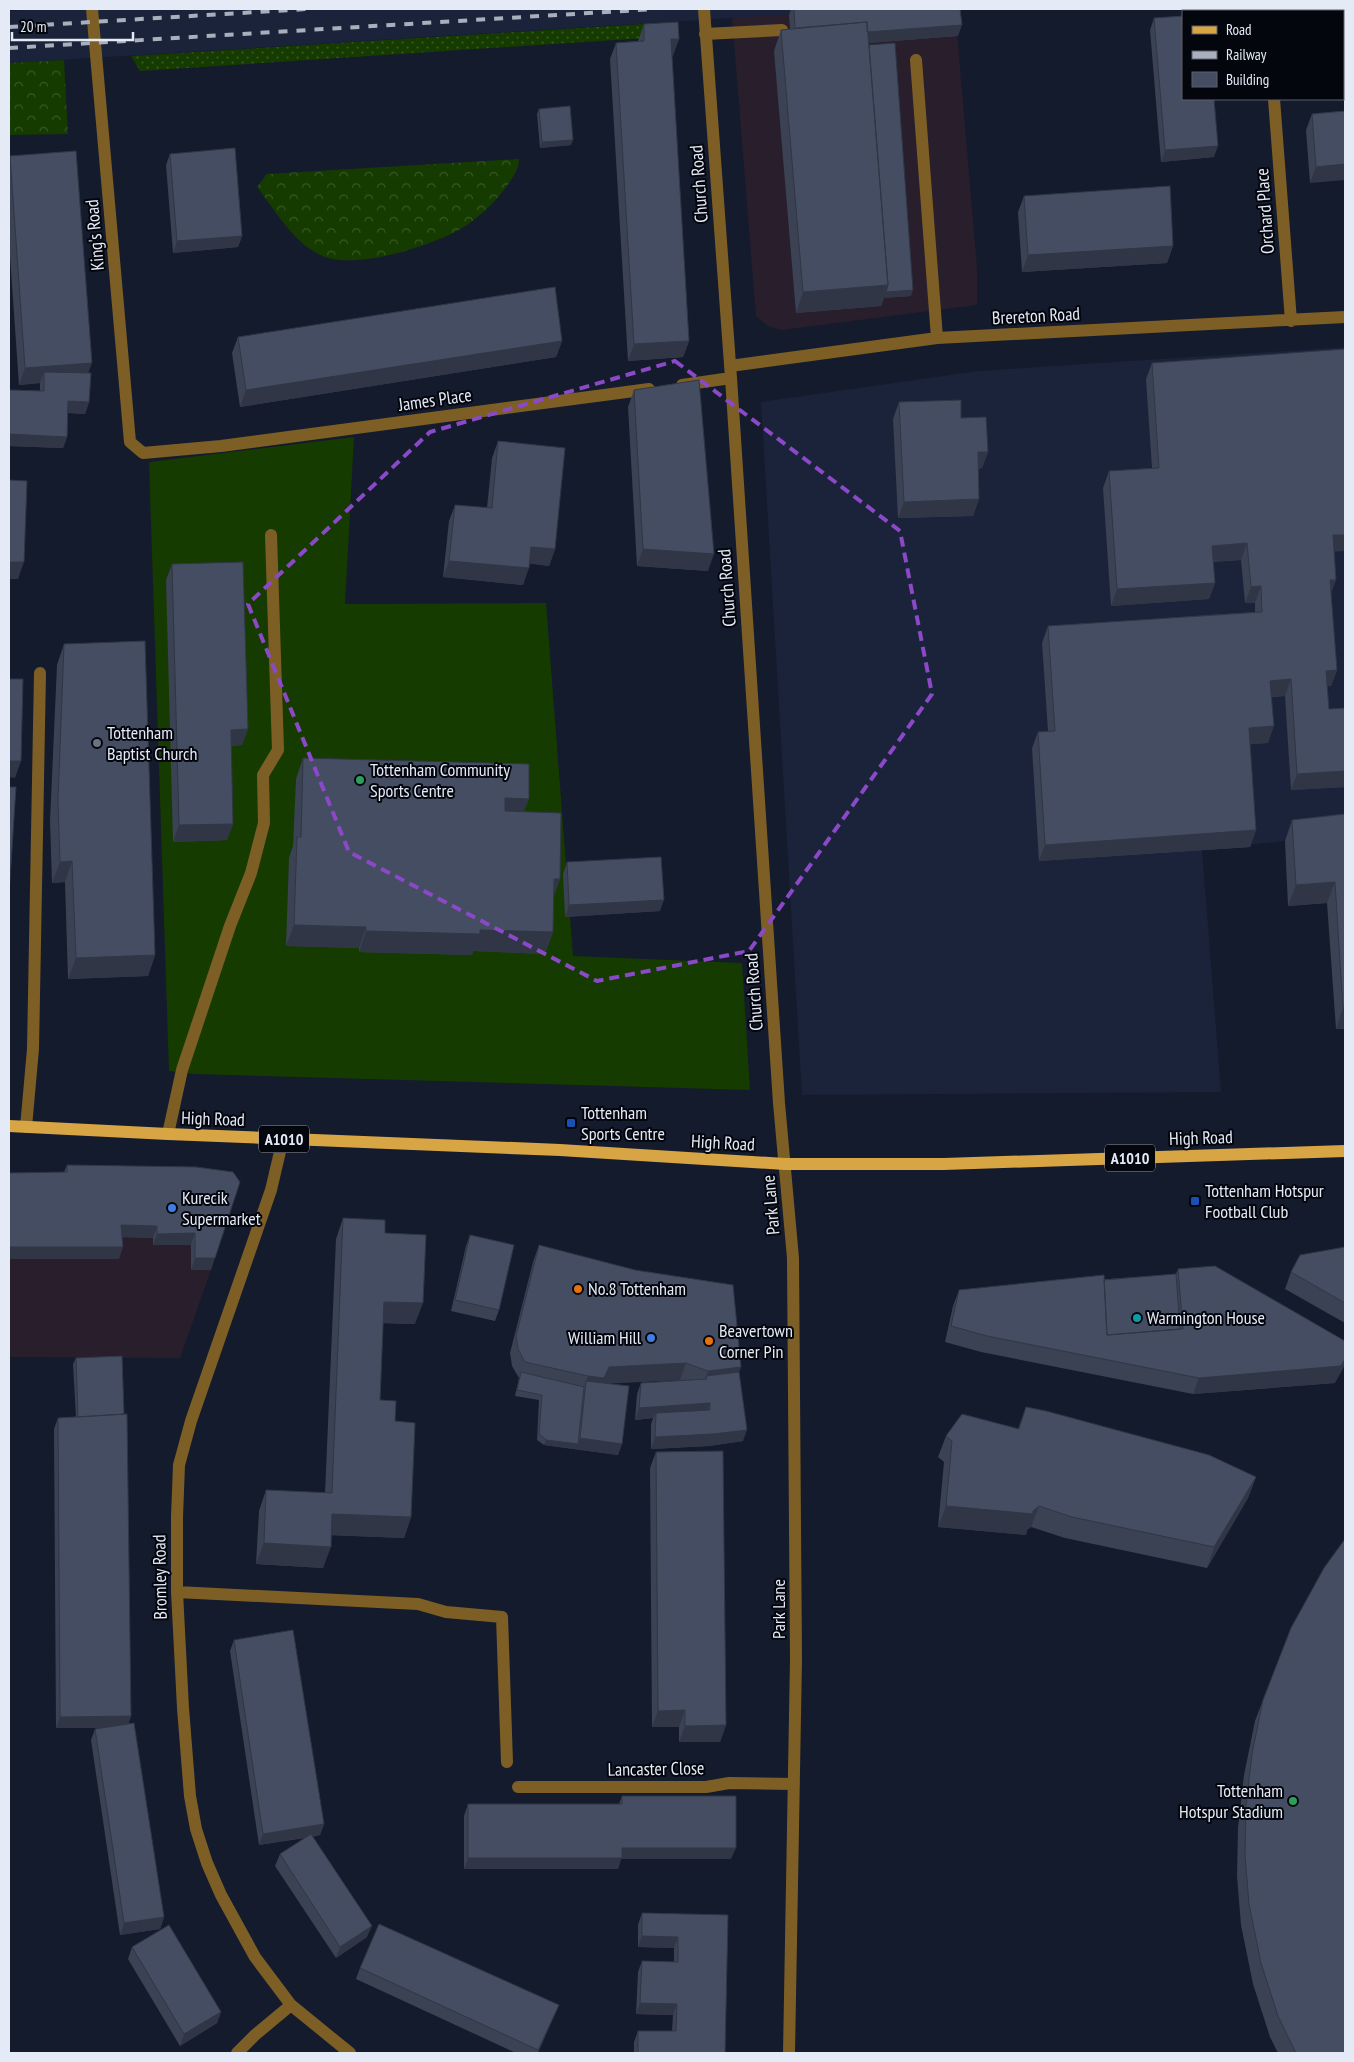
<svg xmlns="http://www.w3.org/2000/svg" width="1354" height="2062" font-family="'PT Sans Narrow',sans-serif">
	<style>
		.commercial { fill: #291e2c }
		.built { fill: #1a233a }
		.grass { fill: url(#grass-dots) }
		.forest { fill: url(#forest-crowns) }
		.pitch { fill: #163b00 }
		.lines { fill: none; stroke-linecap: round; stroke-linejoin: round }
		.minor { stroke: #7d5f26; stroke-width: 12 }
		.major { stroke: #d8a545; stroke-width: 12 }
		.rail { stroke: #a9afbd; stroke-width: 4; stroke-dasharray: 9 9; stroke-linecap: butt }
		.wall { fill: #3a4254 }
		.shaded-wall { fill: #303645 }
		.building { fill: #444d62; stroke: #303645 }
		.marked { fill: none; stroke: #8b48c7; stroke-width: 4; stroke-dasharray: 10 6; stroke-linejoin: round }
		.worship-dot { fill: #6b7280; stroke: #04060d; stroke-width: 2 }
		.leisure-dot { fill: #2e9e5b; stroke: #04060d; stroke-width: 2 }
		.transit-dot { fill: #1a4fb4; stroke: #04060d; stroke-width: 2 }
		.shop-dot { fill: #3f7fe0; stroke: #04060d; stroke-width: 2 }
		.food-dot { fill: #e8710a; stroke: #04060d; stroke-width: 2 }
		.culture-dot { fill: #0f9aa8; stroke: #04060d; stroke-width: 2 }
		.labels { text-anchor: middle; stroke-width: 4; stroke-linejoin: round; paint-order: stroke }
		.shield { fill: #04060d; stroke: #a2a6b1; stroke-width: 1 }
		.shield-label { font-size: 16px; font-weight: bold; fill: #e5eaf7 }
		.street-label { font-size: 18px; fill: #e5eaf7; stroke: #04060d }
		.poi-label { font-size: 18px; fill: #e5eaf7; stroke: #04060d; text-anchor: start }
	</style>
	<defs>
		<pattern id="grass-dots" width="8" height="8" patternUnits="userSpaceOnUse" patternTransform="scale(1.25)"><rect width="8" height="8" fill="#163b00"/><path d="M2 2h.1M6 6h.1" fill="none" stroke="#385826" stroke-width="1.8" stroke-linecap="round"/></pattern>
		<pattern id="forest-crowns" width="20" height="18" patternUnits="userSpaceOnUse" patternTransform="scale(1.25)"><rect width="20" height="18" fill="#163b00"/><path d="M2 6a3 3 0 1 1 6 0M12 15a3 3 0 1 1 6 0" fill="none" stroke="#385826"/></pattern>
	</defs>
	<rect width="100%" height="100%" fill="#141b2d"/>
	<path class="commercial" d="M878 9H955L977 268V305L781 330 768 326 756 316 732 17Z
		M9 1175 192 1179 211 1270 180 1358 9 1357Z"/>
	<path class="built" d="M39 9H878L9 63V11Z
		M1345 347V834L1202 850 1221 1092 802 1095 761 402 978 371Z"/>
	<path class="grass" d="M675 22 676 36 140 71 131 56Z"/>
	<path class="forest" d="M1294 9H1345V39H1343V11H1294Z
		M64 60 68 134 9 135V63Z
		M519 159C519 169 514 175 509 183 496 202 474 223 453 233 422 248 363 267 328 258 296 248 276 211 257 187L267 174Z"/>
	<path class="pitch" d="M354 437 345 604 546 603 573 956 742 963 750 1090 194 1074 169 1071 149 462Z"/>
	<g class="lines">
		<path class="minor" d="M92 9 130 442 143 453 221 446 649 389
			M704 9 731 378 779 1103 793 1258 796 1659 789 2053
			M1263 9 1264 11
			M705 34 782 30
			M916 60 937 338
			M1274 99 1291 321
			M730 366 937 338 1345 317
			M682 385 731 378
			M26 1127 33 1049 40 673
			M168 1134 182 1070 230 926 251 873 264 823 263 775 278 750 271 535
			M283 1139 271 1190 191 1421 179 1465 177 1517V1592L183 1708 190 1796 196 1829 207 1863 221 1895 255 1957 291 2005 350 2053
			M177 1592 418 1604 446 1612 502 1617 507 1762
			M518 1787H706L729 1783 794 1784
			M237 2053 255 2035 291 2005"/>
		<path class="major" d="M9 1126 168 1134 560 1150 785 1164H944L1345 1151"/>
		<path class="rail" d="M9 27 307 9
			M9 48 656 9"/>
	</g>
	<path class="wall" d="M791 9H960L958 36 868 43 911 296 884 298 881 306 796 313 774 51 781 30 790 29 789 15Z
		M1154 18 1214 157 1161 162 1150 30Z
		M644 24 679 39 672 56 689 341 683 357 628 361 610 59 616 43 638 41Z
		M539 109 571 145 540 148 537 114Z
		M1345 111 1310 183 1306 130 1312 114Z
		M170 154 242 236 238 247 173 253 166 165Z
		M10 156 88 373 89 402 85 414 68 413 67 437 63 448 9 446V390L40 391V383L19 385 9 242V159Z
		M1024 196 1173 246 1167 263 1022 272 1018 212Z
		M238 337 562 341 556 357 240 407 232 353Z
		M1152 363 1345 551H1334L1336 580 1331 592 1337 670 1331 686H1327L1329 709 1345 708V787L1291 790 1285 696 1272 697 1268 743 1250 744 1256 830 1250 847 1039 861 1032 748 1038 732 1048 731 1042 643 1048 626 1255 612V603H1245L1241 560 1213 562 1215 583 1209 599 1111 606 1103 488 1109 471 1152 468 1146 379Z
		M634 390 708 571 637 566 628 407Z
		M899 402 961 418 988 452 982 468 978 469 979 499 973 516 898 518 893 419Z
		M498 441 555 549 549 566 529 563 523 585 443 577 449 521 455 505 487 508 492 458Z
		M172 564 248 729 242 745 231 746 233 824 227 840 173 842 166 580Z
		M64 644 155 955 148 976 68 979 65 882 52 883 50 821 57 665Z
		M303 758 524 812 560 879 554 895 553 932 545 954 473 951 472 955 359 952V948L286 946 289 858 293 846 296 779Z
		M1345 814V1029H1336L1327 903 1288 906 1285 841 1292 820Z
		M567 862 660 911 565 917 563 874Z
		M67 1165 196 1167 211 1270H191V1245H153V1238L122 1237 119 1259 64 1172Z
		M343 1218 385 1233 415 1324 383 1323 380 1400 395 1421 411 1517 404 1538 331 1535 323 1568 256 1564 259 1511 266 1490 325 1493 336 1239Z
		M470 1235 499 1310 495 1321 451 1311 466 1246Z
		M539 1245 741 1367 739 1372 743 1441 709 1446 651 1449V1424L653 1418 635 1420 637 1394 641 1383 682 1380H680L606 1383 622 1444 618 1455 544 1445 537 1440 539 1400 515 1396 519 1378 512 1366 510 1353 533 1262Z
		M1345 1247V1323L1285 1289 1291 1272Z
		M1178 1269 1335 1383 1193 1394 981 1352 945 1342 953 1306 959 1290 1176 1274Z
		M76 1358 131 1716 128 1724 164 1917 160 1929 120 1935 91 1740 95 1729 99 1728H56L54 1429 58 1418 76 1417 73 1364Z
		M1026 1407 1256 1477 1248 1498 1207 1568 1065 1538 1031 1527 1027 1530 1026 1535 938 1527 944 1462 938 1457 946 1436 1018 1429Z
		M656 1452 726 1725 720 1742H679V1727H652L650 1468Z
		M234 1640 324 1824 320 1835 312 1837 367 1937 336 1958 275 1866 280 1854 305 1838 259 1845 230 1651Z
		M1263 1700 1345 2053H1278L1270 2037 1253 1984 1241 1925 1237 1876 1238 1828 1244 1775 1255 1721Z
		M622 1796 731 1859H621L618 1869H464V1816L468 1804H619Z
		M642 1913 728 1915 725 2053H634V2042L638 2031H672L673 2015 636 2014 638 1972 642 1961 674 1962V1948L638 1947V1925Z
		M132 1947 221 2012 217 2023 180 2046 128 1959Z
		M360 1968 559 2005 554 2016 538 2053H516L356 1979Z"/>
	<path class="shaded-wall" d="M962 25 958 36 792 49 796 37Z
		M671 39H679L673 56H665Z
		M573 140 571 145 540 148 542 142Z
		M1218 146 1214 157 1161 162 1165 150Z
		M1345 164V180L1310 183 1316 167Z
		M242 236 238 247 173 253 177 241Z
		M1173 246 1167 263 1022 272 1028 255Z
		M888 285 913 290 911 296 884 298 881 306 796 313 803 292Z
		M562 341 556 357 240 407 246 390Z
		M689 341 683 357 628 361 634 344Z
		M92 363 86 379 44 372 40 383 19 385 25 368Z
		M68 401 89 402 85 414 64 412Z
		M9 434 67 437 63 448 9 446Z
		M978 452H988L982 468 972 469Z
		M979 499 973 516 898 518 904 502Z
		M1333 535H1345V551L1327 552Z
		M1247 543 1241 560 1206 562 1212 546Z
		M531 547 555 549 549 566 525 563Z
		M643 549 714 554 708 571 637 566Z
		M449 561 529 568 523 585 443 577Z
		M9 562H24L18 579H9Z
		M1330 580H1336L1330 596Z
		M1215 583 1209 599 1111 606 1117 589Z
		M1261 586 1255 603H1245L1251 587Z
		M1337 670 1331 686 1320 687 1326 671Z
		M1291 679 1285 696 1264 697 1270 681Z
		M1274 726 1268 743 1243 745 1249 728Z
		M248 729 242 745 225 746 231 730Z
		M9 761H21L15 778 9 777Z
		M1345 771V787L1291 790 1297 774Z
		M505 798 529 799 521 820 498 819Z
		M233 824 227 840 173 842 179 825Z
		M1256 830 1250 847 1039 861 1045 845Z
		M72 861 65 882 52 883 60 862Z
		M554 879H560L552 900Z
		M1335 882 1327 903 1288 906 1296 885Z
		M664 900 660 911 565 917 569 905Z
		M294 925 366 927 359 948 286 946Z
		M480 930 553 932 545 954 473 951 472 955 359 952 366 931Z
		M155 955 148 976 68 979 76 958Z
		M1343 1008H1345V1029H1336Z
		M121 1225 157 1226 153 1238 117 1237Z
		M195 1233 191 1245H153L157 1234Z
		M9 1247H123L119 1259H9Z
		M195 1258H215L211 1270H191Z
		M384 1302 423 1303 415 1324 376 1323Z
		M1345 1359V1365L1335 1383 1193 1394 1199 1378Z
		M686 1363 680 1380 603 1384 586 1381 582 1392 588 1376 609 1367Z
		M741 1367 735 1383 707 1379 706 1376 702 1387 708 1371Z
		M710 1403 706 1415 656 1413 653 1418 635 1420 639 1408Z
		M747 1430 743 1441 709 1446 651 1449 655 1437Z
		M580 1438 622 1444 618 1455 544 1445 546 1440 578 1444Z
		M1256 1477 1248 1498 1207 1568 1214 1547Z
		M946 1506 1033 1511 1039 1506 1031 1527 1027 1530 1026 1535 938 1527Z
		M332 1514 411 1517 404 1538 324 1535Z
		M264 1543 331 1547 323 1568 256 1564Z
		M685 1710 679 1727H652L658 1711Z
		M131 1716 127 1728H56L60 1717Z
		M726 1725 720 1742H679L685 1726Z
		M324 1824 320 1835 259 1845 263 1834Z
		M622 1848H736L731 1859H621L618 1869H464L468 1858Z
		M164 1917 160 1929 120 1935 124 1923Z
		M372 1926 367 1937 336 1958 340 1947Z
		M642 1936 678 1937 674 1948 638 1947Z
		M640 2003 677 2004 673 2015 636 2014Z
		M559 2005 554 2016 538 2053H537Z
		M221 2012 217 2023 180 2046 184 2034Z"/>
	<path class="building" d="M794 9H960L962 25 867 32V22L795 28Z
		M1183 16V99H1214L1218 146 1165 150 1154 18Z
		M678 22 679 39H671L689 341 634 344 616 43 644 41V24Z
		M867 22 888 285 803 292 781 30Z
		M895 43 913 290 886 292 888 285 869 45Z
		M570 106 573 140 542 142 539 109Z
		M1345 111V164L1316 167 1312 114Z
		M235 148 242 236 177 241 170 154Z
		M76 151 92 363 25 368 10 156Z
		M1170 186 1173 246 1028 255 1024 196Z
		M555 287 562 341 246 390 238 337Z
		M1345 349V535H1333L1336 580H1330L1337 670 1326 671 1329 709 1345 708V771L1297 774 1291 679 1270 681 1274 726 1249 728 1256 830 1045 845 1038 732 1055 731 1048 626 1262 612 1261 586 1251 587 1247 543 1212 546 1215 583 1117 589 1109 471 1159 468 1152 363Z
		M44 372 91 373 89 402 68 401 67 437 9 434V390L44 391Z
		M699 380 714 554 643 549 634 390Z
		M961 400V418L986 417 988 452H978L979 499 904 502 899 402Z
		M498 441 565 448 555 549 531 547 529 568 449 561 455 505 492 508Z
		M9 480 27 481 24 562H9Z
		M243 562 248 729 231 730 233 824 179 825 172 564Z
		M145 641 155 955 76 958 72 861 60 862 58 800 64 644Z
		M9 679H23L21 761H9Z
		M303 758 529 764V799L505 798V811L561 813 560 879H554L553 932 480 930V934L366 931V927L294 925 297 837H301Z
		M9 787H16L9 895Z
		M1345 814V1008H1343L1335 882 1296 885 1292 820Z
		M661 857 664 900 569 905 567 862Z
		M67 1165 196 1167 233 1172 240 1182 215 1258H195V1233L157 1234V1226L121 1225 123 1247H9V1173L67 1172Z
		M343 1218 385 1220V1233L426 1235 423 1303 384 1302 380 1400 396 1401 395 1421 415 1423 411 1517 332 1514 331 1547 264 1543 266 1490 332 1493Z
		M470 1235 514 1245 499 1310 455 1300Z
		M539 1245 635 1270 733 1285 741 1367 708 1371 686 1363 609 1367 604 1378 588 1376 525 1362 518 1349 516 1336Z
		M1345 1247V1303L1291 1272 1300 1255Z
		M1215 1266 1345 1341V1359L1341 1366 1199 1378 987 1336 951 1326 959 1290 1104 1275 1107 1335 1183 1329 1178 1269Z
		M1176 1274 1180 1329 1107 1335 1104 1280Z
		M122 1356 124 1414 78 1417 76 1358Z
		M521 1372 584 1387 578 1444 546 1440 539 1434 542 1395 517 1390Z
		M739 1372 747 1430 713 1434 655 1437 656 1413 710 1410V1403L639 1408 641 1383 707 1379 706 1376Z
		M586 1381 629 1386 622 1444 580 1438Z
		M1026 1407 1046 1411 1209 1455 1256 1477 1214 1547 1072 1517 1039 1506 1033 1511V1514L946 1506 952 1441 946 1436 962 1414 1019 1429Z
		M127 1414 131 1716 60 1717 58 1418Z
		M723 1451 726 1725 685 1726V1710L658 1711 656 1452Z
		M1345 1539V2053H1296L1278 2016 1261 1963 1249 1904 1245 1855 1246 1806 1252 1754 1263 1700 1291 1628 1324 1568Z
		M293 1630 324 1824 263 1834 234 1640Z
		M134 1723 164 1917 124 1923 95 1729Z
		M622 1796H736V1848H622V1858H468V1804H622Z
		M311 1834 372 1926 340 1947 280 1854Z
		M642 1913 728 1915 725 2053H638V2031H676L677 2004 640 2003 642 1961 678 1962V1937L642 1936Z
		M379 1924 559 2005 538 2050 360 1968Z
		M169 1925 221 2012 184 2034 132 1947Z"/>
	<path class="marked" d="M675 361 900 531 932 694 749 951 597 981 349 852 248 604 430 432Z"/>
	<circle class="worship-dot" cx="97" cy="743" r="5"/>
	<g class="leisure-dot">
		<circle cx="360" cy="780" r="5"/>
		<circle cx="1293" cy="1801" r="5"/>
	</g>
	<g class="transit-dot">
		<rect x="566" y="1118" width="10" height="10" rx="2.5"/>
		<rect x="1190" y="1196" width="10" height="10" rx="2.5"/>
	</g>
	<g class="shop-dot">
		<circle cx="172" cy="1208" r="5"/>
		<circle cx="651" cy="1338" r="5"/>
	</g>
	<g class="food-dot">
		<circle cx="578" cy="1289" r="5"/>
		<circle cx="709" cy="1341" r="5"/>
	</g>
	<circle class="culture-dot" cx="1137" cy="1318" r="5"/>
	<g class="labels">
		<g class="shield">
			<rect x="259" y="1125.5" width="50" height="27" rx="4"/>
			<rect x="1105" y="1144.5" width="50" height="27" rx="4"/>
		</g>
		<g class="shield-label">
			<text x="284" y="1145">A1010</text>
			<text x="1130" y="1164">A1010</text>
		</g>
		<g class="street-label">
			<text transform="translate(699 184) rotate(-94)" y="6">Church Road</text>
			<text transform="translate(1265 211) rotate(-94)" y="6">Orchard Place</text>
			<text transform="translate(95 235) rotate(-95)" y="6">King's Road</text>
			<text transform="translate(1036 316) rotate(-3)" y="6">Brereton Road</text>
			<text transform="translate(435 400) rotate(-8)" y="6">James Place</text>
			<text transform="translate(727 588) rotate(-94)" y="6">Church Road</text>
			<text transform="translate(754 992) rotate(-94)" y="6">Church Road</text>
			<text transform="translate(213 1119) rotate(2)" y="6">High Road</text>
			<text transform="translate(1201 1138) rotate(-2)" y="6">High Road</text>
			<text transform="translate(723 1143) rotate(3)" y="6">High Road</text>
			<text transform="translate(771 1205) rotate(-95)" y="6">Park Lane</text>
			<text transform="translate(160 1577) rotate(-91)" y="6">Bromley Road</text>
			<text transform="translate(779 1609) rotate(-90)" y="6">Park Lane</text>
			<text transform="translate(656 1769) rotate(-1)" y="6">Lancaster Close</text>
		</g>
		<g class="poi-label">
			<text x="107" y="739">Tottenham<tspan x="107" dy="21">Baptist Church</tspan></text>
			<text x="370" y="776">Tottenham Community<tspan x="370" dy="21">Sports Centre</tspan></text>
			<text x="581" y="1119">Tottenham<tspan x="581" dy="21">Sports Centre</tspan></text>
			<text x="1205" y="1197">Tottenham Hotspur<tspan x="1205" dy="21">Football Club</tspan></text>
			<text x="182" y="1204">Kurecik<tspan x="182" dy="21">Supermarket</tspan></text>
			<text x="588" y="1295">No.8 Tottenham</text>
			<text x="1147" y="1324">Warmington House</text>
			<text x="719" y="1337">Beavertown<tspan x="719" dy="21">Corner Pin</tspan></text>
			<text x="641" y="1344" text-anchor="end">William Hill</text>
			<text x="1283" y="1797" text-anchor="end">Tottenham<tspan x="1283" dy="21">Hotspur Stadium</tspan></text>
		</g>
	</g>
	<rect width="1354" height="2062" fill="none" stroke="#e5eaf7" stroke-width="20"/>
	<rect x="1182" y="10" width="162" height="90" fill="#04060d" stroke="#5e616b"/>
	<rect x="1192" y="26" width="25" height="8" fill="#d8a545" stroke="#5e616b"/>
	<text x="1226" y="35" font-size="15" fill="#e5eaf7">Road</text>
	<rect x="1192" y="51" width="25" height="8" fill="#a9afbd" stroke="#5e616b"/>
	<text x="1226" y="60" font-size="15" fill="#e5eaf7">Railway</text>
	<rect x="1192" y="72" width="25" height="15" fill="#444d62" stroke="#5e616b"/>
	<text x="1226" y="85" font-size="15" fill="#e5eaf7">Building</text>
	<path d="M12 32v8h121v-8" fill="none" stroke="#e5eaf7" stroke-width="2.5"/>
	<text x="20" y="32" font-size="15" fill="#e5eaf7" stroke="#04060d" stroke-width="4" paint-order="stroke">20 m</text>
</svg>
